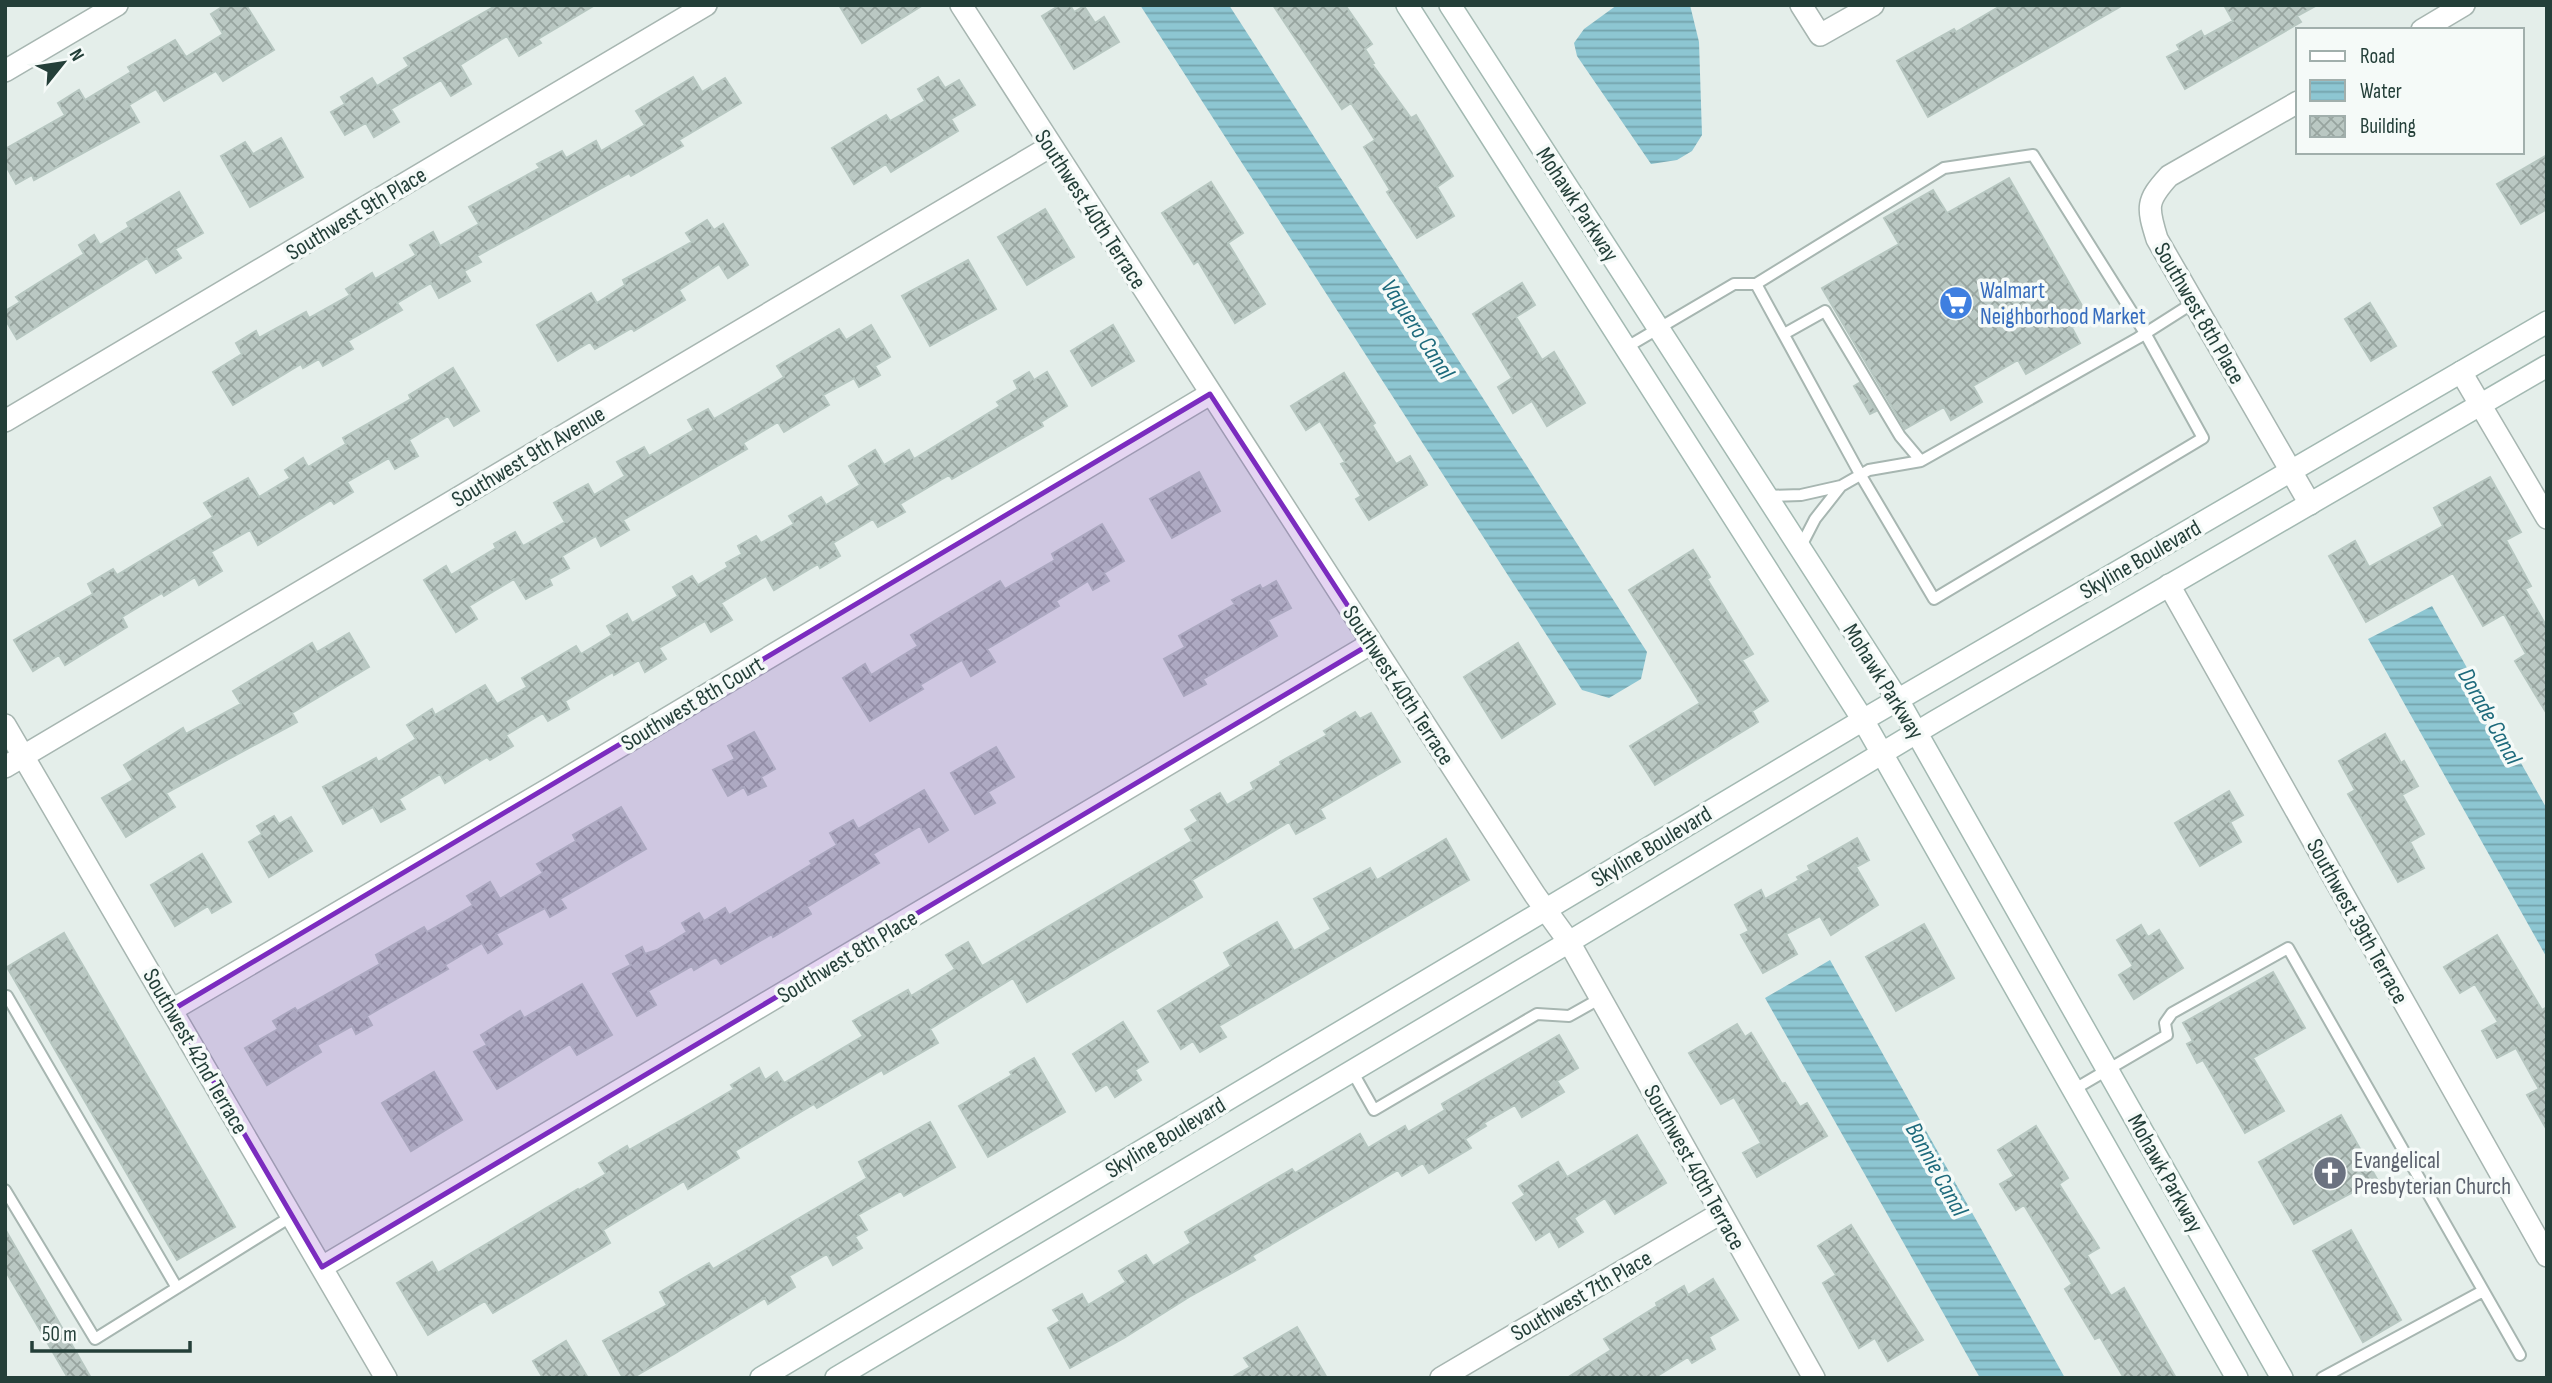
<svg xmlns="http://www.w3.org/2000/svg" width="2552" height="1383" font-family="'Sofia Sans Condensed',sans-serif">
	<style>
		.water { fill: url(#water-rules) }
		.building { fill: url(#building-cross-hatch); stroke: #b7c7c1; stroke-width: 2 }
		.lines { fill: none; stroke-linecap: round; stroke-linejoin: round }
		.lane-casing { stroke: #a7b6b1; stroke-width: 14 }
		.street-casing { stroke: #a7b6b1; stroke-width: 24 }
		.secondary-casing { stroke: #a3b9b2; stroke-width: 24 }
		.lane { stroke: #fff; stroke-width: 10 }
		.street { stroke: #fff; stroke-width: 21 }
		.secondary { stroke: #fff; stroke-width: 21 }
		.marked { fill: #7b2cbf; fill-opacity: 0.2; stroke: #7b2cbf; stroke-width: 5; stroke-linejoin: round }
		.labels { text-anchor: middle; stroke-width: 7; stroke-linejoin: round; paint-order: stroke }
		.street-label { font-size: 23px; fill: #243f39; stroke: #f5faf8 }
		.shop-label { font-size: 23px; fill: #366cbe; stroke: #f5faf8; text-anchor: start }
		.worship-label { font-size: 23px; fill: #5b616d; stroke: #f5faf8; text-anchor: start }
		.water-label { font-size: 24px; font-style: italic; fill: #1d6a7c; stroke: #f5faf8 }
	</style>
	<defs>
		<pattern id="water-rules" width="6" height="5" patternUnits="userSpaceOnUse" patternTransform="scale(1.75)"><rect width="6" height="5" fill="#8dc6d2"/><path d="M0 2.5h6" fill="none" stroke="#73a2ab"/></pattern>
		<pattern id="building-cross-hatch" width="8" height="8" patternUnits="userSpaceOnUse" patternTransform="scale(1.75)"><rect width="8" height="8" fill="#bac8c3"/><path d="M0 0l8 8M0 8l8-8" fill="none" stroke="#97a49f"/></pattern>
	</defs>
	<rect width="100%" height="100%" fill="#e4eeea"/>
	<path class="water" d="M1140 5H1229L1647 652 1641 679 1609 698 1582 690Z
		M1617 5H1690L1699 42 1702 135 1692 151 1677 160 1651 164 1577 56 1574 43 1584 29Z
		M2432 606 2547 809V958L2368 639Z
		M1830 960 2065 1378H1980L1765 998Z"/>
	<path class="building" d="M225 5H246L274 50 223 81 216 71 164 101 156 89 129 105 139 122 34 180 32 175 16 184 5 164V149L65 115 58 103 79 90 85 100 131 72 128 67 175 40 186 57 223 34 211 14Z
		M497 5H595L538 39 541 43 519 56 507 36 460 65 471 84 451 96 441 80 391 109 399 122 374 137 366 123 345 135 331 112 345 104 341 97 372 78 377 86 409 66 404 58Z
		M839 5H923L862 43Z
		M1060 5H1070L1074 12 1084 6 1095 23 1104 17 1119 42 1074 69 1042 16Z
		M1273 5H1345L1372 44 1365 49 1374 63 1372 64 1411 118 1416 115 1453 176 1437 187 1454 216 1417 238 1387 192 1390 190 1364 147 1375 140 1351 103 1342 109Z
		M2002 5H2123L1928 117 1897 61 1954 29 1956 32Z
		M2224 5H2317L2297 16 2301 22 2185 89 2167 57 2180 50 2177 45 2201 31 2204 37 2233 21Z
		M693 77 702 92 725 78 741 103 679 140 683 146 631 176 629 173 477 256 481 262 464 271 470 281 439 298 431 283 397 303 402 310 348 341 353 349 323 366 319 359 303 368 301 364 233 405 213 372 242 354 236 343 256 331 259 338 306 312 309 318 350 295 346 289 372 273 375 279 416 255 410 245 433 232 440 246 479 224 469 207 540 168 537 164 562 151 566 158 596 141 601 151 645 125 636 111Z
		M938 77 945 88 959 80 975 105 951 119 958 131 891 172 886 164 854 184 832 148 886 115 890 121 925 101 918 89Z
		M281 138 303 177 250 207 221 156 245 142 253 154Z
		M2547 155V209L2521 224 2497 184Z
		M2009 178 2089 318 2072 328 2080 343 2026 374 2018 360 1973 386 1982 402 1951 420 1944 407 1905 429 1822 288 1899 244 1884 218 1933 190 1947 213Z
		M1211 182 1243 233 1228 243 1265 304 1235 323 1198 261 1194 264 1162 213Z
		M179 192 203 233 175 249 181 258 156 273 147 258 17 339 5 319V311L20 302 16 297 84 254 79 245 94 235 100 245 129 227 127 223Z
		M1045 209 1074 257 1027 285 998 237Z
		M707 220 714 230 723 224 748 265 728 278 719 264 679 290 685 300 634 331 632 328 595 349 590 342 558 361 537 325 591 293 597 303 625 285 623 280 692 242 686 233Z
		M968 260 996 309 930 346 902 296Z
		M1522 283 1535 305 1516 317 1542 360 1554 352 1585 403 1547 426 1532 401 1513 413 1498 387 1512 378 1473 314Z
		M2370 303 2396 346 2371 361 2345 319Z
		M871 325 890 357 875 366 880 375 859 387 854 378 823 395 829 405 784 432 778 422 743 443 747 449 623 520 629 530 601 546 596 536 562 556 569 568 549 579 552 585 526 599 514 579 469 606 477 619 456 632 424 580 446 566 451 575 496 548 494 544 515 532 523 546 565 522 554 503 588 484 594 495 625 476 617 462 644 447 649 456 694 430 688 420 708 409 714 419 760 392 784 377 777 366 839 329 846 340Z
		M1113 325 1134 361 1092 386 1071 351Z
		M453 368 479 411 454 426 448 416 409 440 418 456 395 469 389 458 347 482 353 492 334 504 331 500 258 545 250 530 211 552 222 571 199 585 195 577 164 596 162 593 122 617 127 627 65 665 59 655 33 671 14 640 93 594 88 584 113 569 117 575 213 517 204 503 248 478 259 497 290 478 285 470 303 458 308 467 346 444 343 438 411 399 409 395Z
		M1029 372 1034 380 1047 372 1067 406 1041 422 1043 426 952 479 949 475 900 504 905 512 878 527 873 519 833 543 840 556 820 568 818 564 774 590 766 576 721 603 732 620 711 632 705 621 659 648 666 659 645 672 639 660 614 675 613 672 565 701 569 709 548 721 543 713 506 735 513 746 490 760 487 757 445 783 440 774 399 799 405 809 381 822 373 807 343 824 323 787 376 758 378 762 416 739 407 725 432 709 435 715 485 685 497 704 527 687 522 678 576 646 581 654 612 635 607 626 627 614 632 623 678 596 673 587 692 576 698 585 728 567 726 563 742 554 738 546 756 536 761 543 794 524 789 516 821 497 826 505 860 485 849 466 875 450 884 465 909 450 914 459 1000 406 997 402 1018 389 1014 381Z
		M1344 373 1375 423 1372 425 1396 464 1410 456 1427 485 1369 520 1356 499 1361 496 1341 464 1345 462 1320 421 1306 430 1291 406Z
		M1859 383 1876 411 1870 414 1854 386Z
		M1199 472 1220 511 1172 538 1150 499Z
		M2490 477 2521 532 2506 540 2531 586 2525 589 2547 627V714L2515 661 2526 654 2504 614 2483 626 2453 573 2366 622 2329 556 2355 541 2369 567 2443 526 2434 508Z
		M1102 524 1124 561 1104 573 1109 581 1093 590 1088 581 1056 601 1059 606 987 649 995 662 971 676 962 660 920 685 923 689 870 721 843 678 865 664 871 675 918 646 911 635 1000 581 1005 589 1055 560 1052 554Z
		M1693 550 1710 577 1707 579 1753 654 1742 660 1768 701 1752 711 1758 722 1655 785 1630 746 1700 703 1629 590Z
		M1276 581 1291 608 1268 620 1277 636 1203 679 1206 684 1184 696 1164 659 1185 647 1179 636 1235 604 1232 600 1260 585 1262 589Z
		M349 633 369 667 292 713 297 722 166 793 175 807 126 837 102 798 133 780 124 765 183 728 186 734 241 704 233 691 312 643 317 652Z
		M1518 643 1555 704 1502 738 1464 677Z
		M1355 712 1360 719 1371 713 1400 762 1320 809 1325 818 1296 834 1289 822 1192 880 1202 897 1027 1002 1013 978 930 1029 938 1043 884 1074 882 1070 817 1108 814 1104 735 1151 739 1158 688 1189 684 1181 603 1230 610 1243 493 1313 485 1301 428 1335 397 1283 432 1262 438 1273 578 1189 579 1190 606 1174 599 1163 627 1146 629 1150 690 1115 734 1089 731 1085 759 1068 765 1080 777 1072 784 1083 863 1036 853 1021 908 990 911 996 955 969 946 955 968 942 982 966 1192 841 1185 829 1198 821 1191 810 1220 793 1227 805 1254 789 1251 783 1281 765 1280 762 1327 735 1324 731Z
		M754 732 775 769 761 777 766 786 748 795 744 787 728 796 713 770 735 759 728 746Z
		M2385 734 2401 763 2404 761 2418 786 2402 795 2424 834 2410 842 2424 868 2398 882 2348 794 2355 790 2339 761Z
		M996 747 1014 777 988 792 995 803 975 814 951 773Z
		M924 790 948 830 929 842 920 826 873 854 879 863 807 907 811 914 773 937 772 934 721 964 716 957 694 970 692 966 648 991 656 1005 637 1016 613 974 631 965 626 956 642 947 645 954 657 950 687 932 682 923 699 913 704 921 725 908 729 915 812 864 810 861 837 845 830 833 853 820 858 829Z
		M2229 791 2243 815 2230 822 2241 842 2200 866 2175 823Z
		M621 807 646 849 560 899 566 908 550 917 545 908 496 934 502 944 488 953 482 943 445 965 448 969 367 1016 372 1025 356 1034 352 1026 317 1045 321 1052 267 1085 245 1048 278 1029 273 1021 295 1008 297 1011 380 964 376 955 424 927 427 932 473 905 467 896 490 882 500 899 543 873 537 864 576 841 573 835Z
		M274 816 279 824 291 817 312 851 269 877 249 842 262 834 257 826Z
		M1857 838 1869 860 1856 867 1878 905 1831 935 1820 916 1786 934 1797 954 1763 973 1741 935 1749 931 1735 905 1761 890 1765 899 1799 880 1797 877 1810 870 1808 866Z
		M1446 839 1469 880 1219 1026 1226 1037 1200 1052 1193 1041 1181 1049 1158 1011 1231 966 1224 953 1277 922 1294 951 1331 929 1314 899 1370 868 1377 880Z
		M202 854 231 902 212 913 208 906 175 926 151 885Z
		M1924 924 1954 978 1896 1011 1866 957Z
		M2141 925 2148 937 2159 930 2183 968 2134 999 2119 975 2133 966 2117 940Z
		M64 933 235 1227 177 1260 7 967Z
		M2497 935 2542 1010 2547 1007V1130L2527 1095 2539 1089 2516 1048 2497 1058 2482 1031 2498 1022 2475 984 2460 993 2444 967Z
		M2273 972 2305 1028 2253 1058 2284 1111 2245 1133 2203 1060 2197 1063 2187 1044 2193 1041 2183 1023Z
		M582 984 612 1035 577 1055 570 1044 497 1089 474 1052 487 1045 481 1035 520 1011 524 1018Z
		M1123 1022 1148 1062 1135 1070 1141 1080 1115 1097 1107 1084 1096 1091 1073 1054Z
		M1737 1024 1745 1037 1751 1033 1782 1084 1785 1083 1800 1107 1807 1103 1827 1136 1757 1177 1743 1153 1761 1143 1734 1097 1721 1104 1689 1053Z
		M1559 1035 1578 1068 1557 1081 1564 1092 1522 1117 1515 1105 1484 1123 1486 1126 1465 1139 1471 1148 1429 1173 1423 1163 1402 1176 1398 1170 1252 1256 1255 1260 1189 1297 1124 1338 1070 1368 1048 1328 1060 1321 1053 1310 1082 1294 1088 1305 1126 1282 1119 1271 1146 1255 1153 1266 1191 1243 1185 1232 1292 1169 1295 1173 1360 1134 1368 1148 1405 1126 1408 1132 1445 1110 1442 1104Z
		M1034 1058 1065 1112 988 1157 959 1106 1012 1075 1010 1072Z
		M434 1072 462 1120 411 1151 382 1103Z
		M2341 1115 2377 1179 2294 1224 2259 1162Z
		M930 1122 955 1167 904 1196 901 1191 858 1215 867 1230 855 1237 862 1248 833 1265 827 1254 789 1276 795 1287 768 1304 765 1298 674 1354 632 1378H623L603 1341 667 1305 660 1292 709 1263 713 1269 867 1178 859 1162Z
		M2036 1126 2068 1178 2059 1184 2099 1248 2087 1255 2111 1296 2124 1288 2176 1378H2124L2100 1337 2095 1339 2065 1289 2072 1284 2024 1205 2016 1210 2000 1184 2014 1176 1998 1150Z
		M1637 1135 1666 1183 1615 1214 1605 1198 1574 1218 1583 1232 1559 1247 1550 1231 1536 1240 1513 1203 1525 1195 1519 1186 1558 1162 1567 1177Z
		M1851 1225 1923 1340 1888 1361 1875 1338 1859 1348 1823 1283 1836 1275 1818 1246Z
		M5 1229 91 1378H68L5 1270Z
		M2351 1230 2401 1320 2363 1342 2313 1251Z
		M1713 1279 1738 1320 1709 1337 1715 1349 1692 1363 1688 1357 1654 1378H1567L1611 1350 1604 1339 1657 1306 1656 1303 1684 1286 1688 1295Z
		M1297 1327 1327 1378H1231L1250 1367 1244 1358Z
		M566 1341 588 1378H543L533 1361Z"/>
	<g class="lines">
		<g class="lane-casing">
			<path id="lane" d="M2033 155 2145 333 2203 438 1934 599 1860 474 1756 284 1944 168Z
				M1784 334 1825 311 1900 436 1921 461
				M1627 347 1734 284H1756
				M1841 486 1869 470 1921 461 2138 338 2193 303
				M1766 496 1801 495 1841 486 1815 519 1800 548
				M5 997 7 996 177 1288
				M1352 1071 1374 1110 1537 1014 1569 1016 1601 998
				M2073 1090 2167 1035 2165 1023 2172 1013 2288 948 2520 1355
				M5 1190 95 1339 292 1216
				M2322 1378 2483 1291"/>
		</g>
		<g class="street-casing">
			<path id="street" d="M961 5 1372 643 1535 895 1569 942 1814 1378
				M1801 5 1820 35 1873 5
				M2422 30 2464 5
				M5 71 117 5
				M2298 102 2169 176C2146 201 2147 207 2157 239L2310 504
				M2461 372 2547 518
				M5 421 706 5
				M2169 585 2547 1256
				M5 725 386 1378
				M5 767 1051 146
				M172 1010 552 787 1210 394
				M322 1267 1372 643
				M1441 1378 1721 1213"/>
		</g>
		<g class="secondary-casing">
			<path id="secondary" d="M1407 5 1863 720 2237 1378
				M1450 5 1898 700 2282 1378
				M761 1378 1863 720 2547 322
				M836 1378 1569 942 1934 722 2547 366"/>
		</g>
		<use href="#lane" class="lane"/>
		<use href="#street" class="street"/>
		<use href="#secondary" class="secondary"/>
	</g>
	<path class="marked" d="M1210 394 1372 643 322 1267 172 1010Z"/>
	<defs>
		<g id="supermarket-disc" transform="scale(1.75)"><circle r="9.5" fill="#3f7fe0" stroke="#f5faf8"/><path d="M-6-5.5h2.5l.6 2H6L4.5 2H-2.5L-4.4-4H-6ZM-1.5 3.2a1.3 1.3 0 1 0 .1 0ZM3 3.2a1.3 1.3 0 1 0 .1 0Z" fill="#fff"/></g>
		<g id="church-disc" transform="scale(1.75)"><circle r="9.5" fill="#6b7280" stroke="#f5faf8"/><path d="M-1.2-6h2.4v3.5h3.3v2.4h-3.3V6h-2.4V-.1h-3.3v-2.4h3.3Z" fill="#fff"/></g>
	</defs>
	<g fill-rule="evenodd">
		<use href="#supermarket-disc" x="1956" y="303"/>
		<use href="#church-disc" x="2330" y="1173"/>
	</g>
	<g class="labels">
		<g class="street-label">
			<text transform="translate(1578 204) rotate(57)" y="8">Mohawk Parkway</text>
			<text transform="translate(1091 209) rotate(57)" y="8">Southwest 40th Terrace</text>
			<text transform="translate(356 213) rotate(-31)" y="8">Southwest 9th Place</text>
			<text transform="translate(2200 313) rotate(60)" y="8">Southwest 8th Place</text>
			<text transform="translate(528 456) rotate(-31)" y="8">Southwest 9th Avenue</text>
			<text transform="translate(2140 559) rotate(-30)" y="8">Skyline Boulevard</text>
			<text transform="translate(1884 681) rotate(58)" y="8">Mohawk Parkway</text>
			<text transform="translate(1399 685) rotate(57)" y="8">Southwest 40th Terrace</text>
			<text transform="translate(692 703) rotate(-31)" y="8">Southwest 8th Court</text>
			<text transform="translate(1651 846) rotate(-31)" y="8">Skyline Boulevard</text>
			<text transform="translate(2358 921) rotate(61)" y="8">Southwest 39th Terrace</text>
			<text transform="translate(847 956) rotate(-31)" y="8">Southwest 8th Place</text>
			<text transform="translate(196 1051) rotate(60)" y="8">Southwest 42nd Terrace</text>
			<text transform="translate(1165 1137) rotate(-31)" y="8">Skyline Boulevard</text>
			<text transform="translate(1695 1167) rotate(61)" y="8">Southwest 40th Terrace</text>
			<text transform="translate(2166 1173) rotate(61)" y="8">Mohawk Parkway</text>
			<text transform="translate(1581 1295) rotate(-30)" y="8">Southwest 7th Place</text>
		</g>
		<g class="shop-label">
			<text x="1980" y="298">Walmart<tspan x="1980" dy="26">Neighborhood Market</tspan></text>
		</g>
		<g class="worship-label">
			<text x="2354" y="1168">Evangelical<tspan x="2354" dy="26">Presbyterian Church</tspan></text>
		</g>
		<g class="water-label">
			<text transform="translate(1418 329) rotate(57)" y="8">Vaquero Canal</text>
			<text transform="translate(2490 716) rotate(61)" y="8">Dorade Canal</text>
			<text transform="translate(1937 1169) rotate(61)" y="8">Bonnie Canal</text>
		</g>
	</g>
	<rect width="2552" height="1383" fill="none" stroke="#243f39" stroke-width="14"/>
	<rect x="2296" y="28" width="228" height="126" fill="#f5faf8" stroke="#a1afac" stroke-width="2"/>
	<rect x="2310" y="51" width="35" height="10" fill="#ffffff" stroke="#a1afac" stroke-width="2"/>
	<text x="2360" y="63" font-size="21" fill="#243f39">Road</text>
	<rect x="2310" y="80" width="35" height="21" fill="url(#water-rules)" stroke="#a1afac" stroke-width="2"/>
	<text x="2360" y="98" font-size="21" fill="#243f39">Water</text>
	<rect x="2310" y="116" width="35" height="21" fill="url(#building-cross-hatch)" stroke="#a1afac" stroke-width="2"/>
	<text x="2360" y="133" font-size="21" fill="#243f39">Building</text>
	<g transform="translate(63 63) rotate(60)" stroke="#f5faf8" stroke-width="5" paint-order="stroke">
	<path d="M0-5L12 26L0 18L-12 26Z" fill="#243f39"/>
	<text y="-10" font-size="19" font-weight="bold" text-anchor="middle" fill="#243f39">N</text>
	</g>
	<path d="M32 1341v10h158v-10" fill="none" stroke="#243f39" stroke-width="3.5"/>
	<text x="42" y="1341" font-size="21" fill="#243f39" stroke="#f5faf8" stroke-width="5" paint-order="stroke">50 m</text>
</svg>
